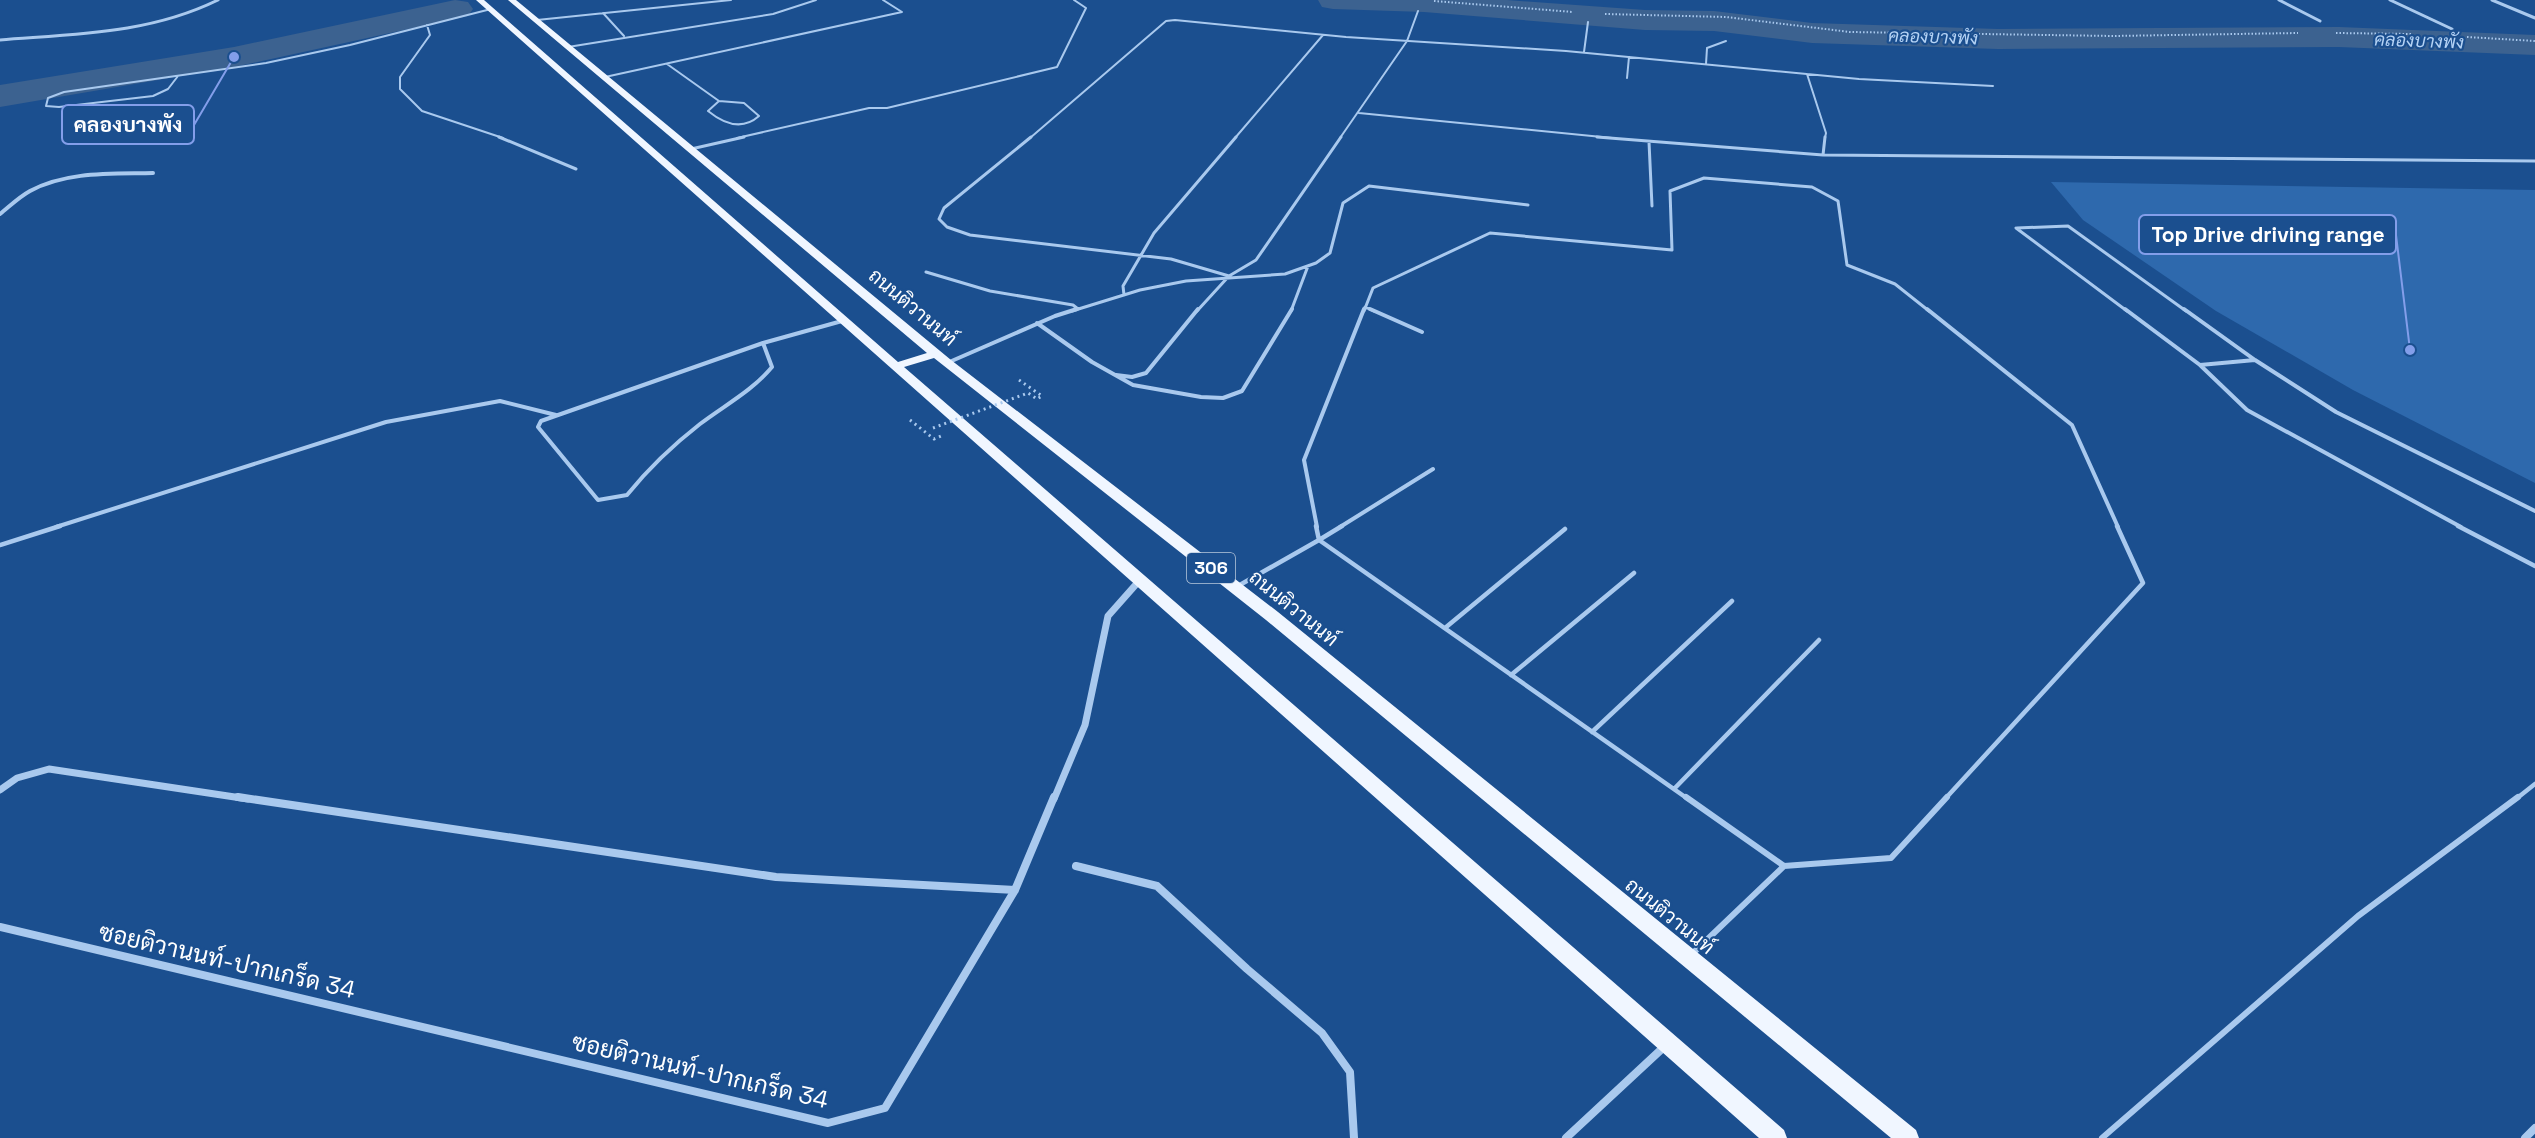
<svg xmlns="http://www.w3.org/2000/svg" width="2535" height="1138" font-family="'Space Grotesk',Sarabun,sans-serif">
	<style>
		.green { fill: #2e69ad }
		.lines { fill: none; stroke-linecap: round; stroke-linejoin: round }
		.river { fill: #3c6290; fill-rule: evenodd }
		.path-far1 { stroke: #a9c9ee; stroke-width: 2; stroke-dasharray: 1.5 2; stroke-linecap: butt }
		.path { stroke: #a9c9ee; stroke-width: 3; stroke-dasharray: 2 4; stroke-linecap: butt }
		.lane-far4 { stroke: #a9c9ee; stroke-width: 2 }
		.lane-far3 { stroke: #a9c9ee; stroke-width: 3 }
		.lane-far2 { stroke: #a9c9ee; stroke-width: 4 }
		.lane-far1 { stroke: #a9c9ee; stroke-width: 4.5 }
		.lane { stroke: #a9c9ee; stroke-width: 6 }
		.street-far3 { stroke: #a9c9ee; stroke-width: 3 }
		.street-far2 { stroke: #a9c9ee; stroke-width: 4 }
		.street-far1 { stroke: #a9c9ee; stroke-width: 7 }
		.street { stroke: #a9c9ee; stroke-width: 8 }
		.primary { fill: #f0f6ff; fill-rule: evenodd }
		.path-bridge { stroke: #a9c9ee; stroke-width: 3; stroke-dasharray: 2 4; stroke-linecap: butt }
		.labels { text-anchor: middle; stroke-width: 4.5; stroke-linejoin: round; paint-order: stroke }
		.far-water-label { font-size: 18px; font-style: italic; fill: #b5d3f5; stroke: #1b4f8f }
		.shield { fill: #1b4f8f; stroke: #bbcadd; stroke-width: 1.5 }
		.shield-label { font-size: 18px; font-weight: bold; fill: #fff }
		.street-label { font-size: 20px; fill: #fff; stroke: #1b4f8f }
		.near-street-label { font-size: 24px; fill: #fff; stroke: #1b4f8f }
		.leader { fill: none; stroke: #839eea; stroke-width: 2 }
		.callout-dot { fill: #839eea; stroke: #1b4f8f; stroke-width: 2 }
		.callout { fill: #1b4f8f; stroke: #839eea; stroke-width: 2 }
		.callout-label { font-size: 21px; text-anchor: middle; font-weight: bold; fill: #fff }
	</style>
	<rect width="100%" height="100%" fill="#1b4f8f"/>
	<path class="green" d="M2051 182 2535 190V483L2353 390 2216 311 2083 220Z"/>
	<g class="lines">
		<path class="river" d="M455 0 468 2 473 9 468 16 234 67 0 107V85L234 47Z
			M1318 0H1507L1645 10 1714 11 1812 23 1998 29 2339 27 2535 35V55L2339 47 1998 49 1812 43 1714 31 1645 30 1424 12 1333 9 1322 7Z"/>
		<path class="path-far1" d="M1434 1 1573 12
			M1605 14 1726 17 1850 32 2113 36 2298 33
			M2336 33 2412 34
			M2467 37 2535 41"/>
		<path class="path" d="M1019 380 1042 396 1037 399 1028 393
			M910 420 934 439 941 436"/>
		<path class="lane-far4" d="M603 13 624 36
			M537 20 731 0
			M427 25 430 35 400 77V89L422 111 503 138
			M568 47 773 14 816 0
			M1584 52 1588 22
			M667 64 719 101
			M1706 64 1707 48 1726 41
			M1807 74 1826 133 1825 138
			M178 76 168 89 153 96 59 107 46 106 48 98 64 92 266 63 350 45 491 9
			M605 77 902 12 883 0
			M1627 78 1629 57
			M719 101 744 103 759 116C742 131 724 124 708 111Z
			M1359 113 1612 138
			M737 138 869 108H887L1057 67 1086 8 1074 0
			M1030 138 1166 21 1175 20 1346 37 1566 51 1859 79 1993 86
			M1235 138 1323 35
			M1340 138 1407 41 1418 11"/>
		<path class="lane-far3" d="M499 137 576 169
			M1031 137 944 208 939 219 947 227 970 235 1171 259 1229 276
			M1597 137 1823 155 1825 137
			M1649 142 1652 206
			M691 149 744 137
			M1823 155 2535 161
			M2016 228 2127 311
			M2017 228 2068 226 2186 311
			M926 272 990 291 1073 305 1078 309
			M1124 295 1123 286 1154 233 1236 137
			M1365 307 1374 311
			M1072 311 1140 290 1186 281 1285 274 1316 263 1330 253 1343 203 1369 186 1528 205
			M1197 311 1229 276 1256 260 1341 137
			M1291 311 1308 266
			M1364 311 1373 288 1490 233 1672 250 1670 191 1704 178 1812 187 1838 201 1847 265 1895 284 1929 311"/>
		<path class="lane-far2" d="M1370 309 1422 332
			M1927 309 2072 425 2118 527
			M2125 309 2200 365 2247 410 2461 527
			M2184 309 2255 360 2336 412 2535 511
			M1037 323 1092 362 1133 385 1201 397 1223 398 1242 391 1292 309
			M763 343 772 367C752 391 725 405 700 424 673 445 648 469 627 495L598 500 538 427 541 421Z
			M763 343 842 321
			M947 363 1055 316 1077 309
			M2200 365 2255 360
			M1116 375 1132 377 1146 373 1198 309
			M56 527 386 422 500 401 556 415
			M1317 527 1304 460 1364 309
			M1340 527 1433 469"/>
		<path class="lane-far1" d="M1342 526 1319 540 1688 799
			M2458 526 2535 566
			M0 545 60 526
			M1238 586 1319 540 1316 526
			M1445 628 1565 529
			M1511 675 1634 573
			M1592 732 1732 601
			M1674 789 1819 640
			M1945 799 2143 583 2117 526
			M2516 799 2535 784"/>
		<path class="lane" d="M1686 797 1784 866
			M1692 954 1784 866 1891 858 1947 797
			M2102 1138 2358 916 2518 797"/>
		<path class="street-far3" d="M2279 0 2320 21
			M2390 0 2452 29
			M2492 0 2535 18
			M0 40C75 34 149 34 218 0"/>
		<path class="street-far2" d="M0 214C10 206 19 197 30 191 67 171 112 174 153 173"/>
		<path class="street-far1" d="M0 790 17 778 49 769 248 799
			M1054 799 1085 725 1108 616 1139 581"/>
		<path class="street" d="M238 797 776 877 1015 890
			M1076 866 1157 886 1247 969 1322 1033 1350 1072 1354 1138
			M0 927 828 1123 885 1108 1015 890 1054 797
			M1566 1138 1665 1046
			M2525 1138 2535 1128"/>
		<path class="primary" d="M476 0H484L898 362 927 353 508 0H516L951 360 1278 612 1916 1130 1919 1138H1891L1266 620 934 358 904 367 1784 1130 1787 1138H1759Z"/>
		<path class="path-bridge" d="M933 428 1028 393"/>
	</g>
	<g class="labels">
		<g class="far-water-label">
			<text transform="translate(1933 37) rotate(2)" y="6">คลองบางพัง</text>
			<text transform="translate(2419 41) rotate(2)" y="6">คลองบางพัง</text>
		</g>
		<rect class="shield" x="1187" y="553" width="48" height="30" rx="4.5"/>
		<g class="shield-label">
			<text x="1211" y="574">306</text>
		</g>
		<g class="street-label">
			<text transform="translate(913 307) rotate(40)" y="7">ถนนติวานนท์</text>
			<text transform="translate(1294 608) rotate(39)" y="7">ถนนติวานนท์</text>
			<text transform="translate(1670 916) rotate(39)" y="7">ถนนติวานนท์</text>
		</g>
		<g class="near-street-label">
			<text transform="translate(227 961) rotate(13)" y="8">ซอยติวานนท์-ปากเกร็ด 34</text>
			<text transform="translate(700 1071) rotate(13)" y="8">ซอยติวานนท์-ปากเกร็ด 34</text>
		</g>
	</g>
	<path class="leader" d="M234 57L194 125M2410 350L2396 235"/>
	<g class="callout-dot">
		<circle cx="234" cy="57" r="6"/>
		<circle cx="2410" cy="350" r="6"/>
	</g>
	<g class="callout">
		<rect x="62" y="105" width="132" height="39" rx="6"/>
		<rect x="2139" y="215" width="257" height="39" rx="6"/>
	</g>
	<g class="callout-label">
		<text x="128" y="132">คลองบางพัง</text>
		<text x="2268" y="242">Top Drive driving range</text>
	</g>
</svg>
